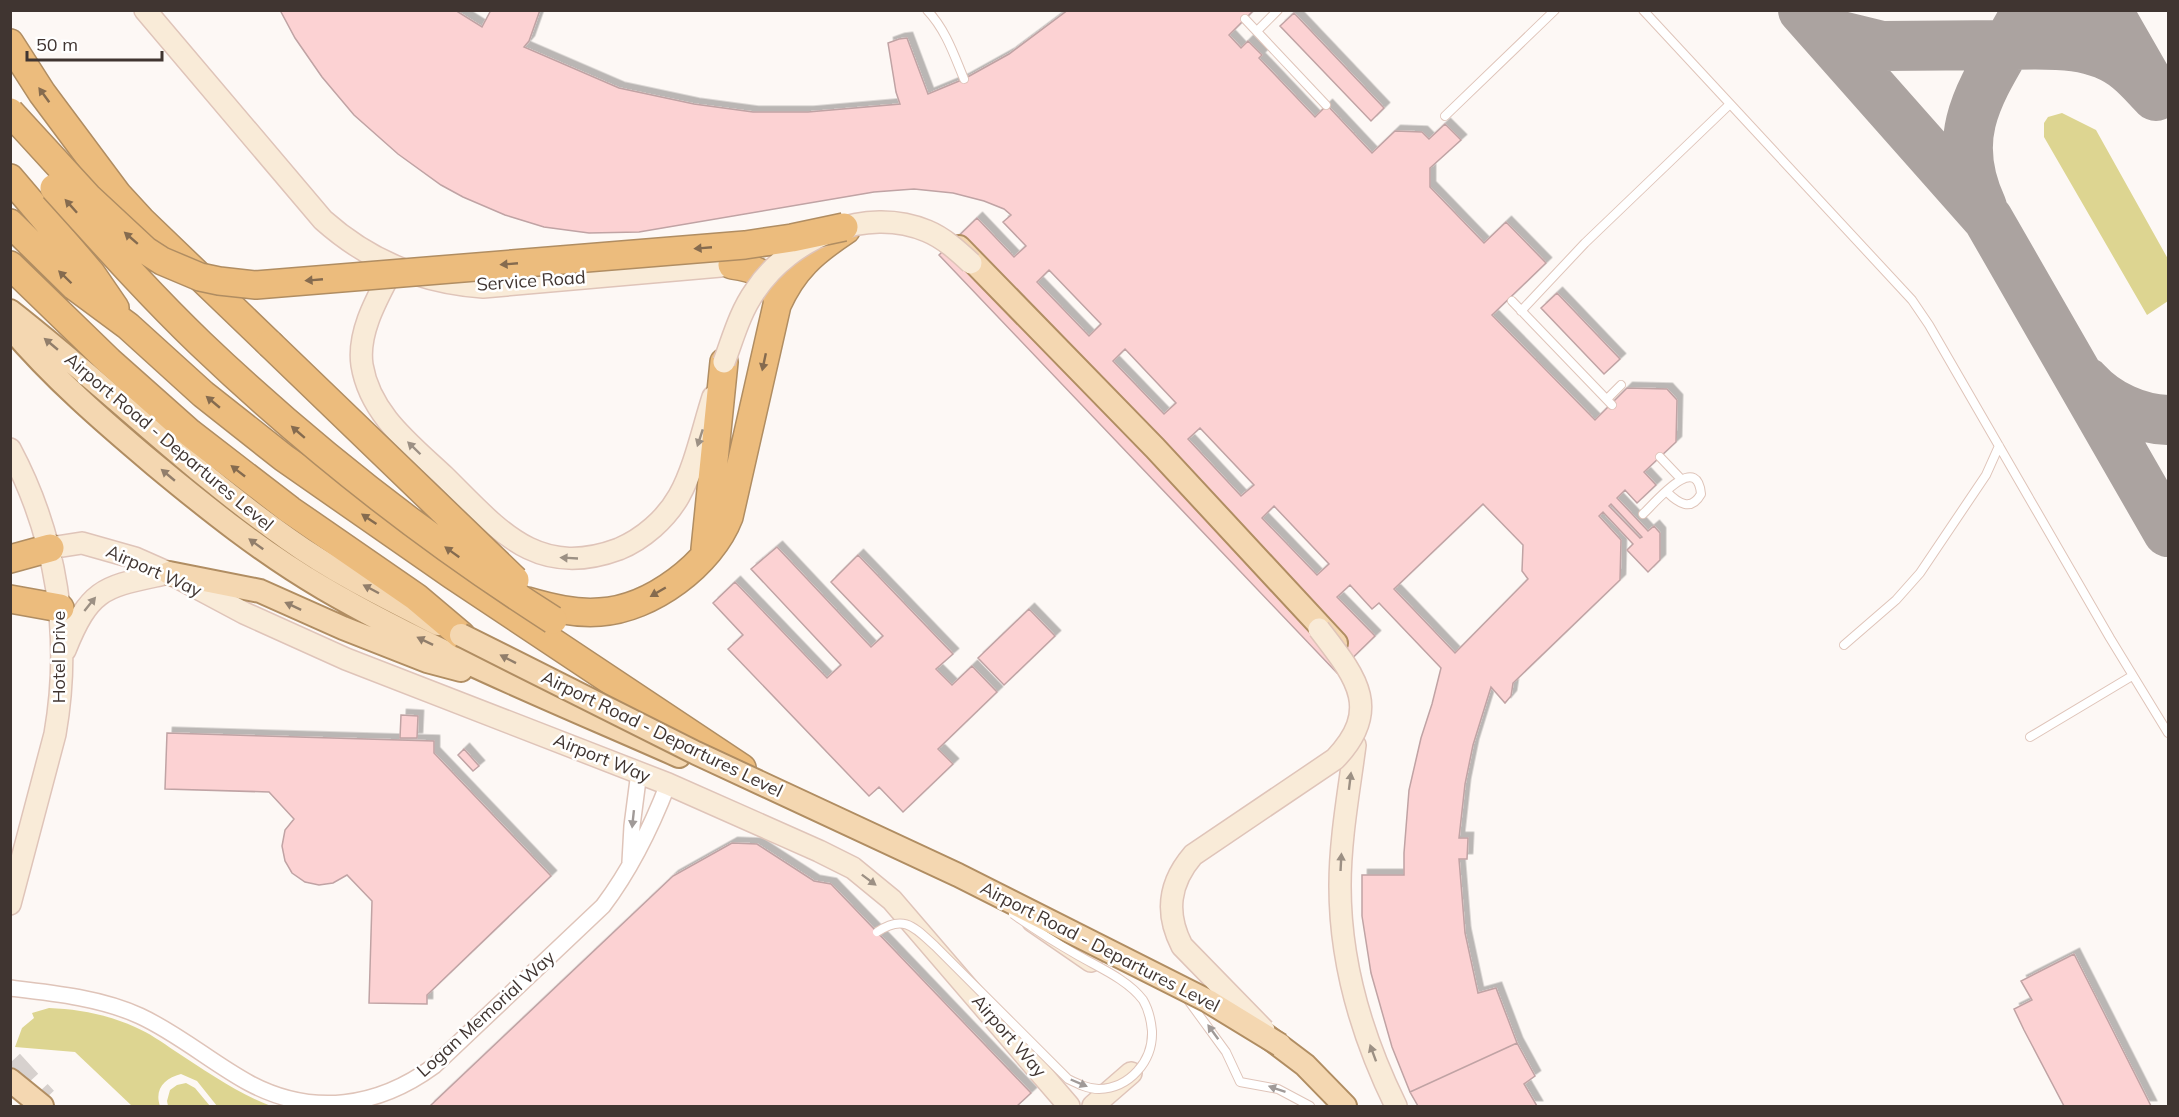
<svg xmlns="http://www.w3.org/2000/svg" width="2179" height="1117" font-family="Mulish,sans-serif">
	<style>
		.green { fill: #ddd591 }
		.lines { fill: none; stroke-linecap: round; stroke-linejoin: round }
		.taxiway { stroke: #aba3a0; stroke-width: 50 }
		.building { fill: #fcd2d3; stroke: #c0a3a4; stroke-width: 1.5; fill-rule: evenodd; filter: url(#shadow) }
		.highway-tunnel { stroke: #d7d1ce; stroke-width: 27; stroke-dasharray: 27 14; stroke-linecap: butt }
		.lane-casing { stroke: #dfc4b9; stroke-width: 10 }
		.street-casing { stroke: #dfc4b9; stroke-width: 18 }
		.secondary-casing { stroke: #dfc4b9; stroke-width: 24 }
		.primary-casing { stroke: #b08d62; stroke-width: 26 }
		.highway-casing { stroke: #b08d62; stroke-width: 30 }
		.lane { stroke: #fff; stroke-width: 8 }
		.street { stroke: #fff; stroke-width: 15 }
		.secondary { stroke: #f9ebd8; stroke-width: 21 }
		.primary { stroke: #f4d7b1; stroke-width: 22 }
		.highway { stroke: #ecbc7d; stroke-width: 27 }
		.lane-bridge-casing { stroke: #dfc4b9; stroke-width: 10; stroke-linecap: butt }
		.secondary-bridge-casing { stroke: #dfc4b9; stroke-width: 24; stroke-linecap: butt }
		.primary-bridge-casing { stroke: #b08d62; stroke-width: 26; stroke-linecap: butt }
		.highway-bridge-casing { stroke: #b08d62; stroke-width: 30; stroke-linecap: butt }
		.lane-bridge { stroke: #fff; stroke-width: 8 }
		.secondary-bridge { stroke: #f9ebd8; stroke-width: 21 }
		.primary-bridge { stroke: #f4d7b1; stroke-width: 22 }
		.highway-bridge { stroke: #ecbc7d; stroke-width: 27 }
		.oneway { fill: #856b4f }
		.oneway2 { fill: #917e6b }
		.oneway3 { fill: #9c9084 }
		.oneway4 { fill: #a09a98 }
		.labels { text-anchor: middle; stroke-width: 5; stroke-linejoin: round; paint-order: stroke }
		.street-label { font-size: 18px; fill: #403531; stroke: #fff }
	</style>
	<defs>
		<filter id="shadow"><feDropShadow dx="5.5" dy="-5.5" stdDeviation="0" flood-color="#0004"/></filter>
	</defs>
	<rect width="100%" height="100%" fill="#fdf8f5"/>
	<path class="green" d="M2062 113 2096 130 2168 259V301L2147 315 2044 137V123L2048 117Z
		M49 1008C78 1009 109 1015 135 1027 149 1033 162 1042 175 1051 206 1071 237 1093 271 1106H217L197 1081 181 1074C165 1078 154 1089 160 1106H132L75 1052 15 1047 22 1028 34 1018 32 1013Z
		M186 1083 195 1088 210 1106H168L167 1101 170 1090 177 1085Z"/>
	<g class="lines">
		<path class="taxiway" d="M1803 10 1988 219 2168 532
			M2107 10 2146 78
			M1817 23 1837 35 1882 46 2008 45 2069 10
			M2008 45C2048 44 2096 41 2129 69 2139 77 2147 87 2156 96
			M1982 207C1946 130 1985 86 2021 21
			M2086 382C2107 405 2138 419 2168 420"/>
	</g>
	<path class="building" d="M280 10H455L482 27 491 10H540L529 41 524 47 619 88 694 104 753 112H808L900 104 896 92 888 43 899 39 907 38 928 94 964 79 1009 54 1068 10H1254L1229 35 1241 48 1248 41 1262 55 1259 58 1315 117 1327 105 1372 153 1395 131 1422 132 1429 139 1445 124 1461 140 1430 168V187L1484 243 1506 222 1546 263 1492 315 1595 420 1627 388 1667 389 1677 400 1676 442 1644 472 1656 485 1637 503 1625 490 1617 498 1648 531 1654 526 1660 533V560L1648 572 1627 550 1633 544 1603 512 1599 516 1621 540 1620 580 1513 683 1511 696 1505 703 1491 687 1473 745 1465 784 1459 838H1468L1467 859H1459L1465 933 1478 993 1496 988 1517 1043 1410 1092 1392 1047 1371 973 1362 916V875H1404V853L1409 790 1421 738 1432 704 1441 668 1379 603 1372 609 1350 585 1337 597 1375 636 1337 673 939 255 977 218 1014 257 1026 246 1003 222 1011 215 1004 209 984 201 953 193 914 189 874 192 639 232 589 233 544 227 505 215 463 197 441 185 398 154 354 115 322 77 295 38ZM1049 270 1101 324 1089 336 1037 282ZM1125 349 1176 403 1164 414 1113 361ZM1200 428 1254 485 1241 496 1188 439ZM1483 504 1523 545 1522 571 1528 579 1455 653 1394 589ZM1611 504 1642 537 1640 538 1609 506ZM1274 506 1329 564 1317 575 1262 518Z
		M1294 13 1384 108 1371 121 1280 26Z
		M1557 293 1620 359 1604 374 1541 308Z
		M777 547 871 647 883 636 831 582 858 555 953 654 936 669 952 685 972 666 997 692 938 749 953 764 903 812 879 787 869 796 728 649 743 635 713 603 735 582 827 678 841 665 751 569Z
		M1029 609 1055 636 1004 685 978 658Z
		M401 715 418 716 417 738H400Z
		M167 733 434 741V753L551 876 427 995V1004L369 1003 372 901 347 875 333 883 319 885 305 882 292 873 285 861 282 846 285 830 294 819 269 792 165 789Z
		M464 749 479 766 473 771 458 755Z
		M732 843 757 844 814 881 831 884 1031 1093 1017 1106H430L673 876Z
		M2074 954 2107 1019 2151 1106H2064L2024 1030 2014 1009 2032 1000 2021 981Z
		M1517 1043 1535 1076 1524 1084 1537 1106H1418L1410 1092Z"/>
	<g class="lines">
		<path class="highway-tunnel" d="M10 1063 44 1100"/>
		<g class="lane-casing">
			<path id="lane" d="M927 10C946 30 954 55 964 79
				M1643 10 1912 300 1929 325 2110 638 2168 733
				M1245 19 1326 105
				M1257 31 1278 10
				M1445 116 1555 10
				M1512 301 1612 405
				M1521 311 1585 243 1730 104
				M1607 399 1621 385
				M1660 457 1681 479
				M1643 514C1655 503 1697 451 1701 494 1691 512 1678 503 1667 492
				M1844 645 1896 600 1920 573 1986 475 1999 446
				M2030 737 2132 676
				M1188 1000 1226 1052 1240 1082 1278 1089 1310 1106"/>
		</g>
		<g class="street-casing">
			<path id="street" d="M630 862 632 826 639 772
				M10 988C53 993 101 998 140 1016 179 1034 212 1063 249 1083 313 1117 378 1107 434 1066L603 906C631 869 651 828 668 784"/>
		</g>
		<g class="secondary-casing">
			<path id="secondary" d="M145 10 323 220C369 261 422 283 483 287L732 265 748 260
				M394 266C379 295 357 331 362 365 370 414 410 444 444 476 498 529 536 580 619 549 643 539 666 519 679 496 695 467 703 428 713 397
				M10 449C57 537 72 636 55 734L10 904
				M50 548 82 543 135 558 169 573 244 613 346 659 668 784 819 851 853 868 892 900 1069 1106
				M65 650C91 585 106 587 169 573
				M1355 745C1349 791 1340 839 1340 886 1340 963 1362 1037 1396 1106
				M1033 921 1091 961
				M1093 1106 1131 1073"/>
		</g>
		<g class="primary-casing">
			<path id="primary" d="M959 247 1155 448 1336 643
				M10 311C105 385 190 470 288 539 334 572 387 598 438 624
				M10 327C53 378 104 422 155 465 208 509 263 553 323 588 436 654 560 703 679 756
				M169 573 260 591 343 628 427 661 461 670
				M1264 1034 1305 1065 1345 1106
				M10 1080 42 1106"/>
		</g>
		<g class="highway-casing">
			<path id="highway" d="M10 43 42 93 118 195 141 220 270 344
				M10 178 91 273 115 308
				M10 223 74 286 128 326 203 394 284 458 452 575 742 768
				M10 265 109 361 190 433 290 510 416 597 461 635
				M732 265C754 268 773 274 777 299
				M705 549 724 362
				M10 559 50 548
				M10 599 60 608
				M527 601C551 608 575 614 600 612 651 609 711 564 729 517L777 305C793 269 813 252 846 230"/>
		</g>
		<use href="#lane" class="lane"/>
		<use href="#street" class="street"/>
		<use href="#secondary" class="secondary"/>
		<use href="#primary" class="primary"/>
		<use href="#highway" class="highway"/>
		<g class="lane-bridge-casing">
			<path id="lane-bridge" d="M877 932C904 914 914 927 935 946L1068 1079C1078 1084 1088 1089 1099 1089 1130 1088 1153 1061 1152 1031 1151 1020 1149 1010 1143 1000 1128 980 1100 968 1079 956 1056 943 1034 929 1013 914"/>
		</g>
		<g class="secondary-bridge-casing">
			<path id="secondary-bridge" d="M724 362C733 338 740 312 755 291 790 238 866 205 927 231 944 238 958 251 971 263
				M1264 1030 1182 946C1165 913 1169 883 1193 855L1335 759C1384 708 1354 675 1319 629"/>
		</g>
		<g class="primary-bridge-casing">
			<path id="primary-bridge" d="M461 635 696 753 958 875 1208 1001 1280 1045"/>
		</g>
		<g class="highway-bridge-casing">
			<path id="highway-bridge" d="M10 112 88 197 145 250 162 261 200 277 219 281 256 285 745 245 792 238 844 227
				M54 188C102 241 149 294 200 343 309 447 426 539 553 620
				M270 344 515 580"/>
		</g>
		<use href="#lane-bridge" class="lane-bridge"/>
		<use href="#secondary-bridge" class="secondary-bridge"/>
		<use href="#primary-bridge" class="primary-bridge"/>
		<use href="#highway-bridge" class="highway-bridge"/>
	</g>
	<defs><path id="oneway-solid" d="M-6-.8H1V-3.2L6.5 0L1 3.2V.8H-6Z" transform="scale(1.5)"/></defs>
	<g class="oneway">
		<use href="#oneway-solid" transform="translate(44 95) rotate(-126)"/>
		<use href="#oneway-solid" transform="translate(71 206) rotate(-132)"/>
		<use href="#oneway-solid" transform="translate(131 238) rotate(-139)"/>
		<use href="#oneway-solid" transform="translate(703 248) rotate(175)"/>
		<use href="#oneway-solid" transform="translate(509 264) rotate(175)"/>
		<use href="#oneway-solid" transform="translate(65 277) rotate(-136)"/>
		<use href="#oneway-solid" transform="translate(314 280) rotate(175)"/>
		<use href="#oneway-solid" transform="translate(764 362) rotate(102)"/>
		<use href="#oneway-solid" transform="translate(213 402) rotate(-140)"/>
		<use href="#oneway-solid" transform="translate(298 432) rotate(-139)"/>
		<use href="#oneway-solid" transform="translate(238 471) rotate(-142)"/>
		<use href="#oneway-solid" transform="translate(369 519) rotate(-146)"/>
		<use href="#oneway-solid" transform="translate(452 552) rotate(-144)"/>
		<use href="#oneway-solid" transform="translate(658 592) rotate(150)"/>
	</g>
	<g class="oneway2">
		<use href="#oneway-solid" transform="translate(51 344) rotate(-140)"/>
		<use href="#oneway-solid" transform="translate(168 475) rotate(-140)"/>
		<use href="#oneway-solid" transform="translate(256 544) rotate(-144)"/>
		<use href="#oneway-solid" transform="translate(371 589) rotate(-152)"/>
		<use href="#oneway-solid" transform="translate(293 606) rotate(-155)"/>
		<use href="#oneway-solid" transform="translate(425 641) rotate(-154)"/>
		<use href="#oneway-solid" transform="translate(508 659) rotate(-153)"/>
	</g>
	<g class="oneway3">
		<use href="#oneway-solid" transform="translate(700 438) rotate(108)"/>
		<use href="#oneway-solid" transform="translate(414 448) rotate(-136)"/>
		<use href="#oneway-solid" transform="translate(569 558) rotate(-177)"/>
		<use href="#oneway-solid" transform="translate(90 604) rotate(-51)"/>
		<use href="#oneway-solid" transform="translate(1350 781) rotate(-83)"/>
		<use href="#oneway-solid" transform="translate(1341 862) rotate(-87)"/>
		<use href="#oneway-solid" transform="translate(869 880) rotate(37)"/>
		<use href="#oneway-solid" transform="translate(1373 1053) rotate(-110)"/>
	</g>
	<g class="oneway4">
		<use href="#oneway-solid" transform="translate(633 819) rotate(96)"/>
		<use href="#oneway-solid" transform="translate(1213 1032) rotate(-126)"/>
		<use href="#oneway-solid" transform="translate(1079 1083) rotate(23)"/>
		<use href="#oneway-solid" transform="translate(1277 1089) rotate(-161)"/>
	</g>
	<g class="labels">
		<g class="street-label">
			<text transform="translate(531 281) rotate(-4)" y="6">Service Road</text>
			<text transform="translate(169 442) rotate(40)" y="6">Airport Road - Departures Level</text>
			<text transform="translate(154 571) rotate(24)" y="6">Airport Way</text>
			<text transform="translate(59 657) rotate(-90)" y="6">Hotel Drive</text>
			<text transform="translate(662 734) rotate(26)" y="6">Airport Road - Departures Level</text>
			<text transform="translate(602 758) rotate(22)" y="6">Airport Way</text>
			<text transform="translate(1100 947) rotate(27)" y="6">Airport Road - Departures Level</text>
			<text transform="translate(486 1014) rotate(-42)" y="6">Logan Memorial Way</text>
			<text transform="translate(1009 1036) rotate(49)" y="6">Airport Way</text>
		</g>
	</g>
	<rect width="2179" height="1117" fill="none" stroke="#403531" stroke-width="24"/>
	<path d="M27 51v9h135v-9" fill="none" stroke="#403531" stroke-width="3"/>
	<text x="36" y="51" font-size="18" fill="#403531" stroke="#ffffff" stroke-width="4.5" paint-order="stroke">50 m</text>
</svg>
